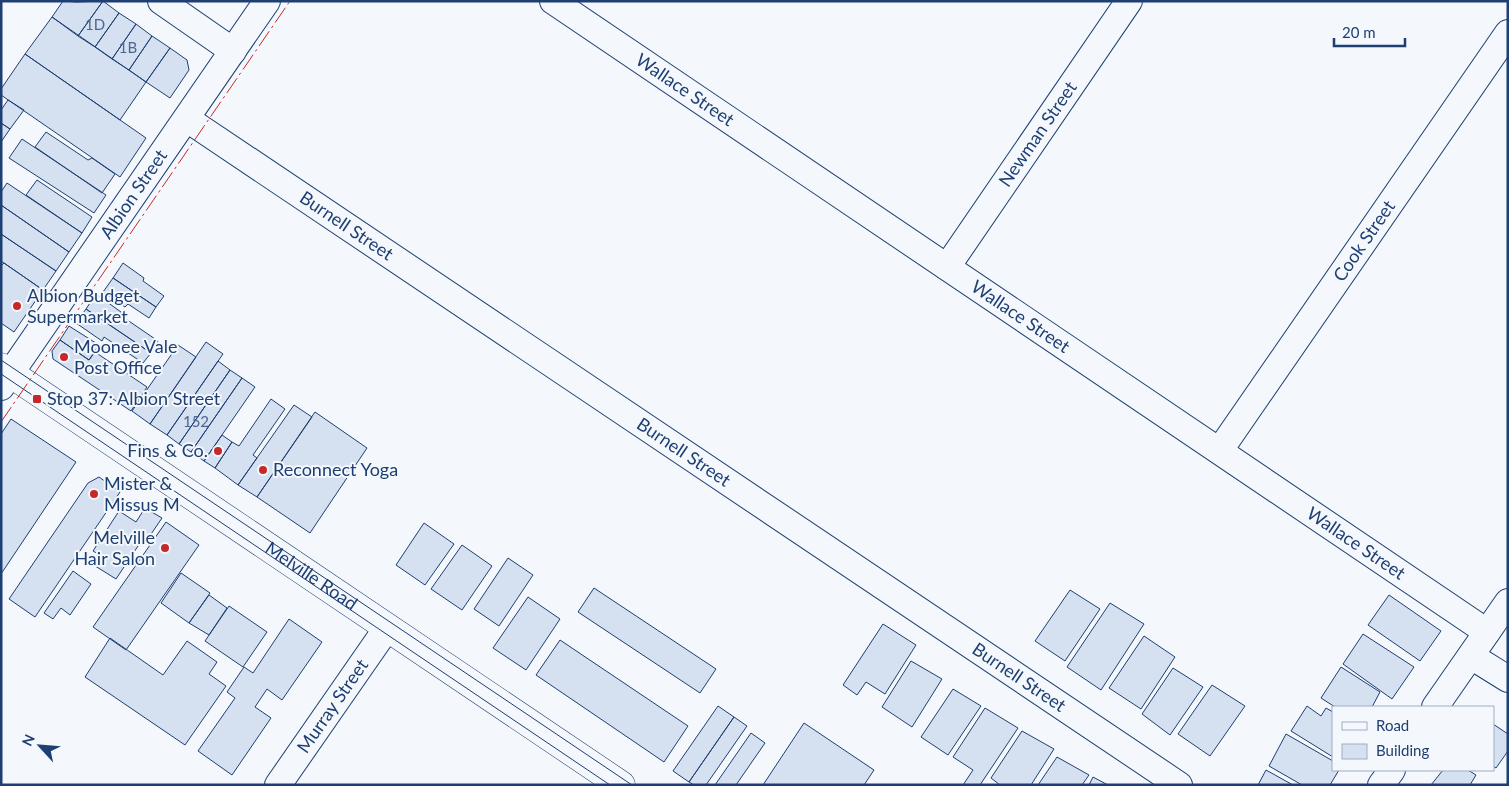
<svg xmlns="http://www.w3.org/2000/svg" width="1509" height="786" font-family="Lato,sans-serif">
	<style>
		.building { fill: #d5e0f0; stroke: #1d3f73 }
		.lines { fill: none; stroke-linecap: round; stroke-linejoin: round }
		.minor-casing { stroke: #1d3f73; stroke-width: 28 }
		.major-casing { stroke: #1d3f73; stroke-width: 29 }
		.minor { stroke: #f4f7fb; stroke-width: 26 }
		.major { stroke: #f4f7fb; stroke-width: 28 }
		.tram { stroke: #1d3f73; stroke-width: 1 }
		.power { stroke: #c62828; stroke-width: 1; stroke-dasharray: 18 4 2.5 4; stroke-linecap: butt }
		.poi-dot { fill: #c62828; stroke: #f4f7fb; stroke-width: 2 }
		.labels { text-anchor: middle; stroke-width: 4; stroke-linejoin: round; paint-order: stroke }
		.number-label { font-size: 15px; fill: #4b6792 }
		.street-label { font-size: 18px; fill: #1d3f73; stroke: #f4f7fb }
		.poi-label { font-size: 18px; fill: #1d3f73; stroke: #f4f7fb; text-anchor: start }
	</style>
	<rect width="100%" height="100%" fill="#f4f7fb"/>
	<path class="building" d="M63 1 76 2 103 1 78 36 52 17Z
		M103 1 119 13 95 47 78 36Z
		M119 13 136 24 112 59 95 47Z
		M52 17 146 82 120 120 25 54Z
		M136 24 152 36 129 70 112 59Z
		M152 36 170 48 146 82 129 70Z
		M170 48 187 60 189 70 170 98 146 82Z
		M25 54 146 138 120 177 1 95V89Z
		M8 100 24 110 10 129 1 123V110Z
		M1 123 10 129 1 142Z
		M46 132 88 160 92 158 115 174 102 193 35 147Z
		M22 139 106 195 94 213 9 158Z
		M37 180 92 217 82 233 26 195Z
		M7 183 82 233 69 252 1 205V192Z
		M1 205 69 252 56 271 1 234Z
		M1 234 56 271 43 290 1 261Z
		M4 263 43 290 14 332 1 323V266Z
		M123 263 144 278 143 281 164 296 156 307 113 278Z
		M113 278 156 307 149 318 128 304 125 307 103 292Z
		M96 294 121 312 120 315 158 341 151 353 86 309Z
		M86 309 151 353 143 363 104 337 102 341 76 323Z
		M69 326 99 345 89 360 60 340Z
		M60 340 89 360 95 352 147 387 131 411 53 359 52 351Z
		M206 342 223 354 167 435 150 424Z
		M178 345 196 357 150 424 132 411Z
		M218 361 230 370 179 444 167 435Z
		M230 370 242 378 191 452 179 444Z
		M242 378 255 387 204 461 191 452Z
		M271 399 285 409 253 455 257 458 238 485 215 468 232 442 239 446Z
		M294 405 312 417 257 497 238 485Z
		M315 412 367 448 310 533 257 497Z
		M11 419 76 462 1 574V434Z
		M222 435 232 442 215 468 204 461Z
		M99 477 120 492 35 617 9 599 88 483Z
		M145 508 162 518 147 540 144 537 116 579 92 564 98 554 93 551 119 511 136 522Z
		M166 522 199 545 126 650 93 627Z
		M424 523 454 544 425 585 396 565Z
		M462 545 492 566 462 610 431 589Z
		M508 558 533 575 499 626 474 609Z
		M73 571 91 584 70 615 61 608 53 619 44 613Z
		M181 573 210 593 189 623 161 603Z
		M594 588 716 669 700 693 578 612Z
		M1070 590 1100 609 1065 661 1035 641Z
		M209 595 227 608 209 635 189 623Z
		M1389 595 1441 631 1420 661 1368 625Z
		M528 597 560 619 526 670 493 648Z
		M1110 603 1144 624 1101 690 1067 667Z
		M229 606 267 632 243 667 205 641Z
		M289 619 322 642 282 700 267 689 255 707 271 718 232 775 198 751 235 698 227 692 244 667 253 673Z
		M883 624 916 645 885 694 866 682 857 695 843 685Z
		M1363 634 1414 667 1392 699 1343 664Z
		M1144 636 1175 657 1141 709 1109 688Z
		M110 638 163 675 187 641 217 662 209 674 226 686 185 745 85 677Z
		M560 640 688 726 664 762 536 675Z
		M911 661 942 679 912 727 882 707Z
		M1341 667 1380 692 1372 707H1335L1321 698Z
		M1173 668 1203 687 1170 735 1142 714Z
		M1212 685 1245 706 1210 756 1178 734Z
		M953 689 981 706 948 755 921 737Z
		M718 706 734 717 689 782 673 771Z
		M1307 706 1321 716 1326 708 1333 712V757L1291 731Z
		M985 708 1018 728 980 785H963L973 770 953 757Z
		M734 717 747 726 706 785H694L689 782Z
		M804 723 874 770 864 785H763Z
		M1493 724 1508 734V751L1496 768 1493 766Z
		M1022 731 1054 749 1031 785H1000L991 778Z
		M751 733 765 743 736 785H715Z
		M1286 734 1333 761V770H1339L1330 785H1302L1269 766Z
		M1057 757 1089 775 1082 785H1038Z
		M1266 770 1293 785H1258Z
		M1443 770H1468L1476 775 1470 785H1431Z
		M1093 777 1108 785H1089Z"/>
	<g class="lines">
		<g class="minor-casing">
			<g id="minor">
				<path d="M161 1 233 51"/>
				<path id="s1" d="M553 1 1487 632"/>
				<path id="s2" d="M187 119 1179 785"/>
				<path id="s3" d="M947 267 1129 1"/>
				<path id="s4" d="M1 387 267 1"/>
				<path id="s5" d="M1220 450 1508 33"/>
				<path d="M1471 656 1508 679"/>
				<path d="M1435 707 1508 602"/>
				<path id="s6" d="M278 785 387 628"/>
				<path d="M1381 785 1392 770"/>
			</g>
		</g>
		<g class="major-casing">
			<g id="major">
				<path id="s7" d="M1 367 621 785"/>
			</g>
		</g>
		<use href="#minor" class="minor"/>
		<use href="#major" class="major"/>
		<path class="tram" d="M1 360 632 785
			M1 374 610 785"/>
		<path class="power" d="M1 422 290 1"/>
	</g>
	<g class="poi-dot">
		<circle cx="17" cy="306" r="5"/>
		<circle cx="64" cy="357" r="5"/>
		<rect x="32" y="394" width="10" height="10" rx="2.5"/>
		<circle cx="218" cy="451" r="5"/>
		<circle cx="263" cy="470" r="5"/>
		<circle cx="94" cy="494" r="5"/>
		<circle cx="165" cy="548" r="5"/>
	</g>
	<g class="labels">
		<g class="number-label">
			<text x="95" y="30">1D</text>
			<text x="128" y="53">1B</text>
			<text x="196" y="427">152</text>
		</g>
		<g class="street-label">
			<text dy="6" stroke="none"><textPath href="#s1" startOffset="159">Wallace Street</textPath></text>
			<text dy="6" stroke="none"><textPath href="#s3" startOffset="161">Newman Street</textPath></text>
			<text dy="6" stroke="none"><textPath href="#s4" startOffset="234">Albion Street</textPath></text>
			<text dy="6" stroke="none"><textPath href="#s2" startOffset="192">Burnell Street</textPath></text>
			<text dy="6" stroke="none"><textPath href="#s5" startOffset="254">Cook Street</textPath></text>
			<text dy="6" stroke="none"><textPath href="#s1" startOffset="564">Wallace Street</textPath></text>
			<text dy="6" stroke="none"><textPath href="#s2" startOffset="598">Burnell Street</textPath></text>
			<text dy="6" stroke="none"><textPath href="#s1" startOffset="969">Wallace Street</textPath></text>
			<text dy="6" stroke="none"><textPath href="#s7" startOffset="374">Melville Road</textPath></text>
			<text dy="6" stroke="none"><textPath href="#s2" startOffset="1002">Burnell Street</textPath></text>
			<text dy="6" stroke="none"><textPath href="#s6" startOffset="96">Murray Street</textPath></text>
		</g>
		<g class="poi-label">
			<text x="27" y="302">Albion Budget<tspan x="27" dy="21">Supermarket</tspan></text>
			<text x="74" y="353">Moonee Vale<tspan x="74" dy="21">Post Office</tspan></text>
			<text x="47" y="405">Stop 37: Albion Street</text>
			<text x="208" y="457" text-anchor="end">Fins &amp; Co.</text>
			<text x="273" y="476">Reconnect Yoga</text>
			<text x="104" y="490">Mister &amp;<tspan x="104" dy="21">Missus M</tspan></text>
			<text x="155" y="544" text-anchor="end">Melville<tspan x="155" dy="21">Hair Salon</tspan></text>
		</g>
	</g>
	<rect width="1509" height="786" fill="none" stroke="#1d3f73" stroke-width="5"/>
	<rect x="1332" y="706" width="162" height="65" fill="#f4f7fb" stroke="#9eadc5"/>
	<rect x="1342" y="722" width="25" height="8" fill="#f4f7fb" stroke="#9eadc5"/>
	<text x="1376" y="731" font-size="15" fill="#1d3f73">Road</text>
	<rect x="1342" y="744" width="25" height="15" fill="#d5e0f0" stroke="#9eadc5"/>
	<text x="1376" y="756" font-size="15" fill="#1d3f73">Building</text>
	<g transform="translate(40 746) rotate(296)" stroke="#f4f7fb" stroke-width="4" paint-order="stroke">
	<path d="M0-4L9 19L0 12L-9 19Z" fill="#1d3f73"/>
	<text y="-8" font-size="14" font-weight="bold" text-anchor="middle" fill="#1d3f73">N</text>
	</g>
	<path d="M1334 38v8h71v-8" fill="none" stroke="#1d3f73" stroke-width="2.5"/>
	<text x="1342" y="38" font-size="15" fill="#1d3f73" stroke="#f4f7fb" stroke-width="4" paint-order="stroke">20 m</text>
</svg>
